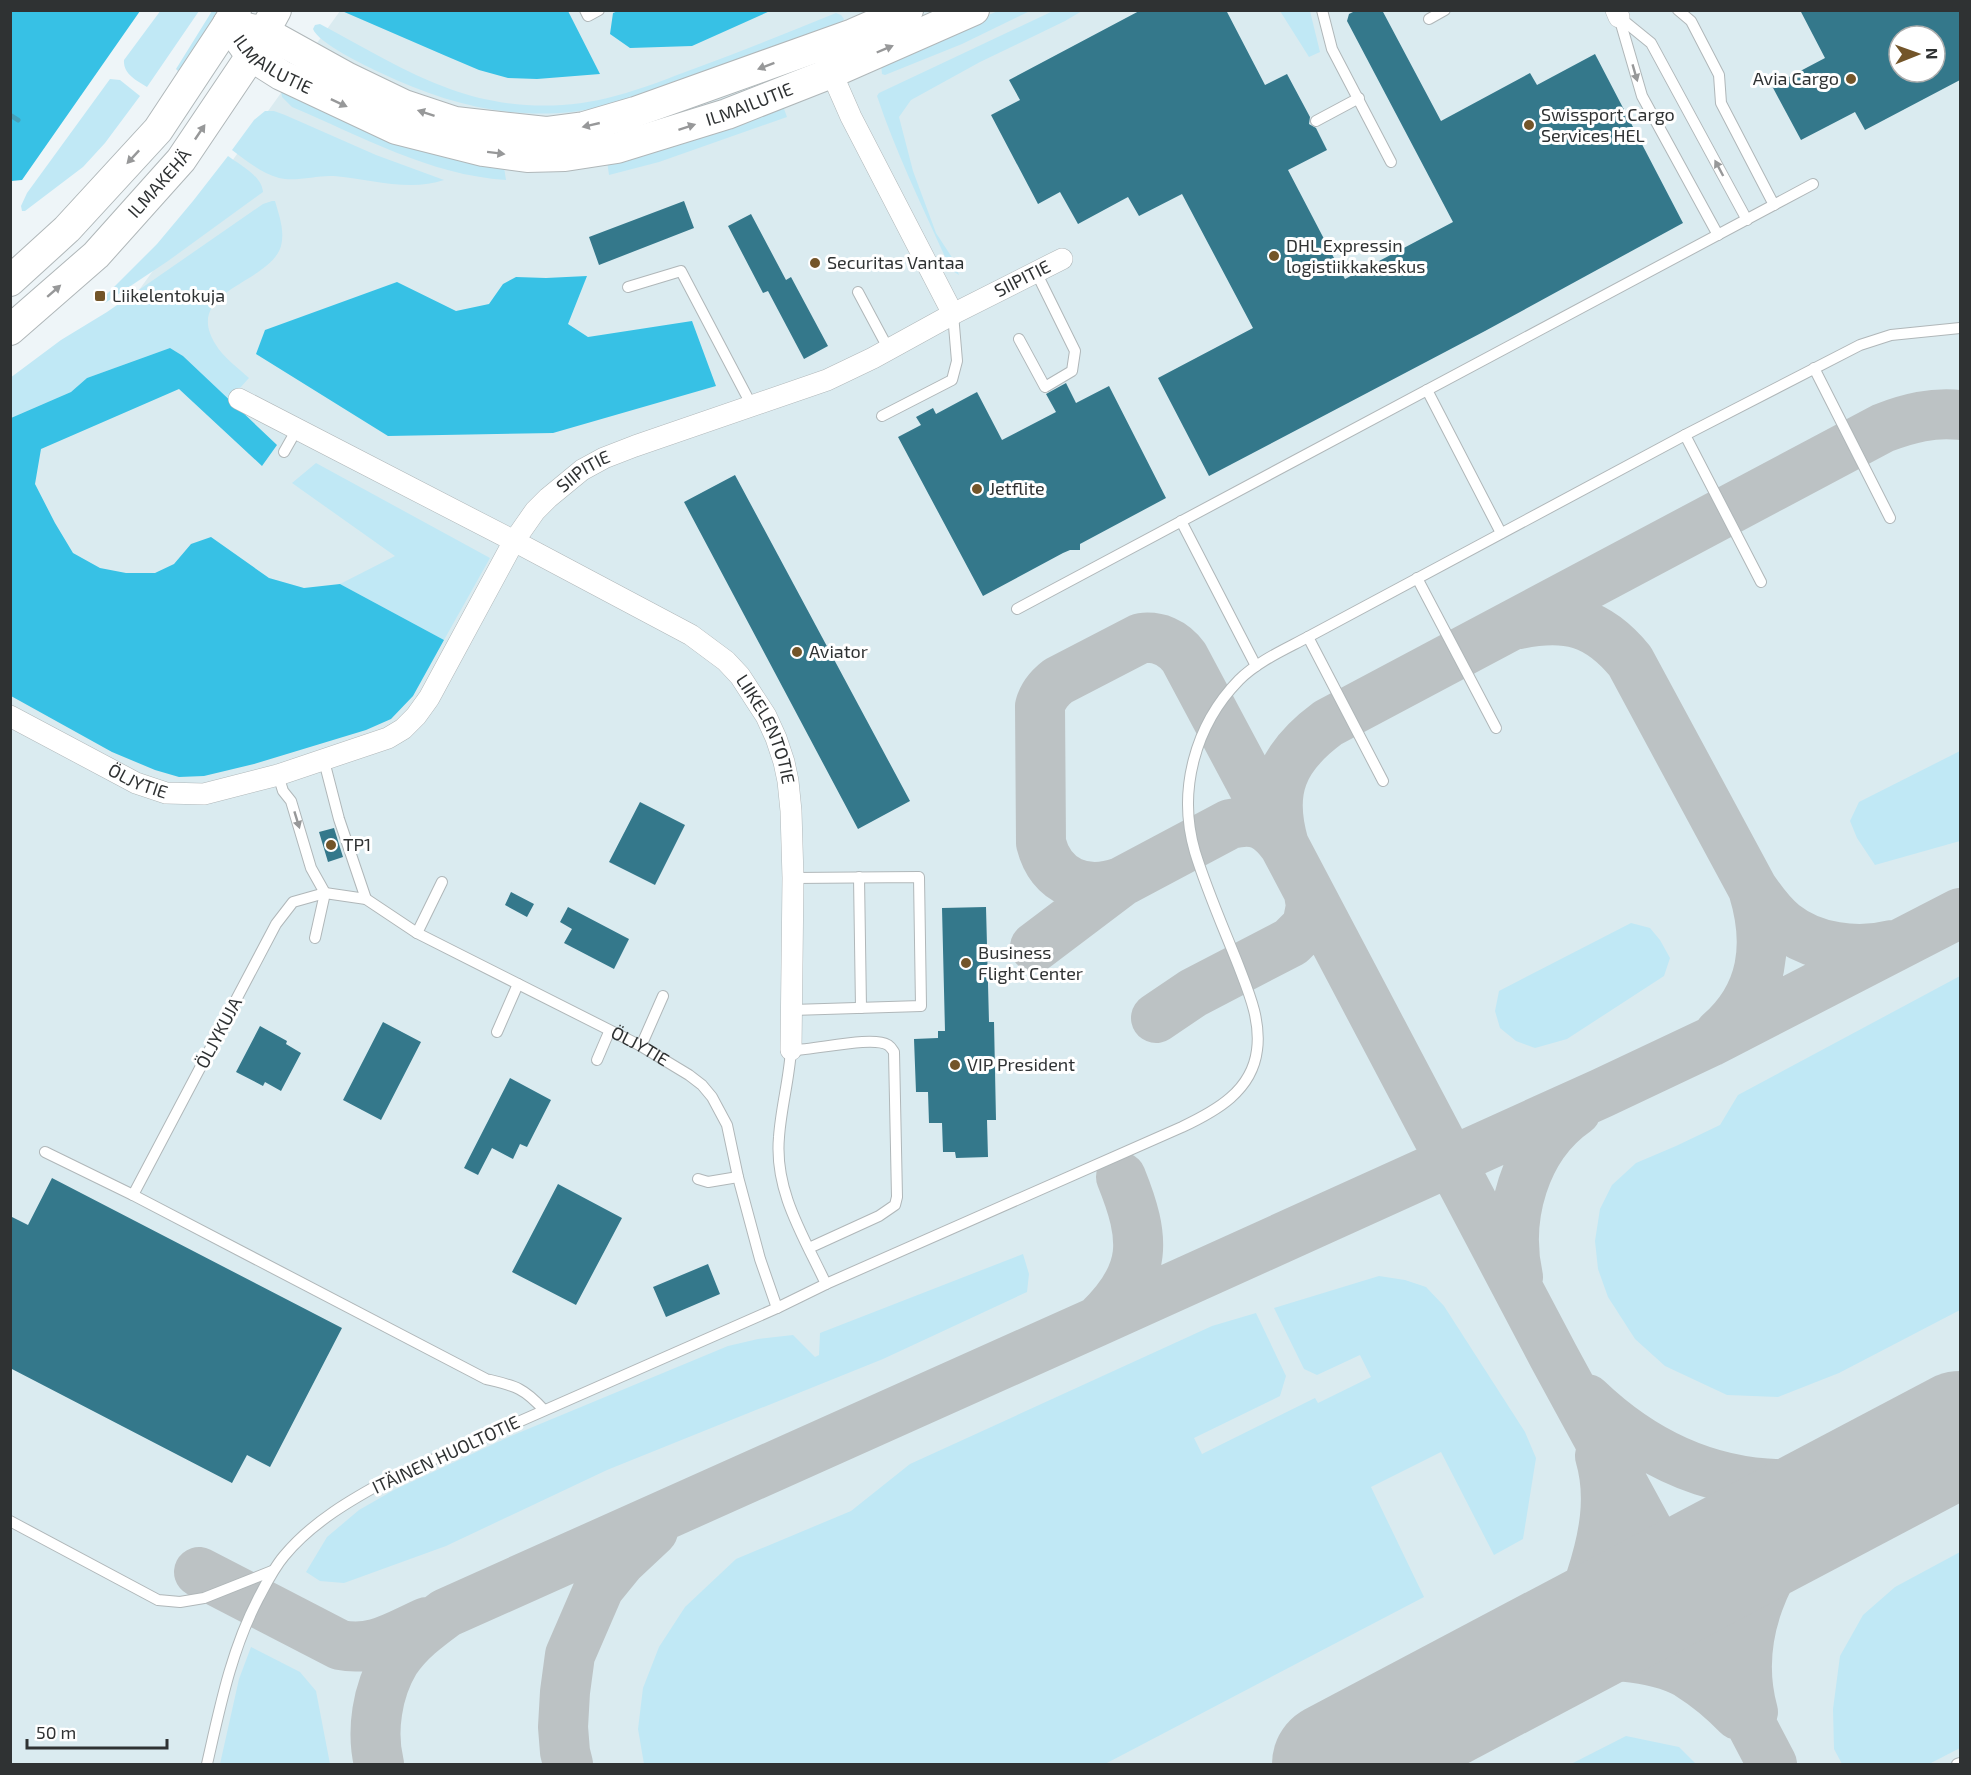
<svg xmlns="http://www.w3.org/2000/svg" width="1971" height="1775" font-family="'Exo 2',sans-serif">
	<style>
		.built { fill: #daebf0; fill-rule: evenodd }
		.green { fill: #c0e8f5 }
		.forest { fill: #37c1e5 }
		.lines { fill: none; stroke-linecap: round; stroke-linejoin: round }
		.stream { stroke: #45a3bc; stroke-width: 5 }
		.taxiway { stroke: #bcc2c4; stroke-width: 50 }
		.runway { stroke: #bcc2c4; stroke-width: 124 }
		.building { fill: #34788b; fill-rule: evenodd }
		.lane-casing { stroke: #b0b7b9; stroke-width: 12 }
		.street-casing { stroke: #b0b7b9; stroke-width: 22 }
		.secondary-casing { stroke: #b0b7b9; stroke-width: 32 }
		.lane { stroke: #fff; stroke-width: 10 }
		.street { stroke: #fff; stroke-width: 21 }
		.secondary { stroke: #fff; stroke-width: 30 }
		.oneway { fill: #979899 }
		.poi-dot { fill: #735529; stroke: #fff; stroke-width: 2 }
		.labels { text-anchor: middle; stroke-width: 6; stroke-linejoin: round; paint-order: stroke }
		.street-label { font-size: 18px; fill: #2f3233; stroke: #fff }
		.poi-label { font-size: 18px; fill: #2f3233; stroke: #fff; text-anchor: start }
	</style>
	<rect width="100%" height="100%" fill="#eef5f8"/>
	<path class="built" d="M340 11H1960V1764H11L10 410 93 354ZM1899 36H1935V72H1899Z"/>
	<path class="green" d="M161 10 199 11 147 87C136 80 123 74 124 60Z
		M212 11H222L181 74 176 69Z
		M998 11H1030L962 44 885 75 882 74 881 64 891 55Z
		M1053 11H1082L1065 21 980 62 911 100 899 117 913 171 936 233 953 259 959 275 951 270C925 212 897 156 877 96L879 93Z
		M1280 11H1310L1320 52 1309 57Z
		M836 13 841 15 844 19 842 22 823 31C761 54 699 79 635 97 610 104 586 112 560 113 495 117 438 100 381 73 366 66 318 43 313 29L315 25 320 24C362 46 405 73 450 89 501 108 562 111 615 96 642 89 669 78 696 68 743 51 789 32 836 13Z
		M110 79 120 80 140 96 105 143 83 167 25 211H22L21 206 27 193Z
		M281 89 504 167 506 180C429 175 361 136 292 107L282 97Z
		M783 106 787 117 659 162 609 175 607 161Z
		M265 111H274L285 115 376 155 444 180C410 192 369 179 334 176 317 175 296 182 279 178 261 173 247 161 232 150L254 120Z
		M228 156C240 165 262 176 263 192L168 261 105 303 103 302 104 297 157 244 193 201Z
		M272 201H275C279 215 285 231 281 246 270 284 181 290 216 345 223 357 238 368 249 378L229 400 183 356 170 348 87 378 71 392 11 418 10 378 61 340 107 312 263 204Z
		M316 463 490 558 444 640 340 584 395 556 292 483Z
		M1960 751V841L1875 865 1857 838 1850 821 1859 802Z
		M1631 923 1650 928 1660 940 1670 958 1664 976 1567 1039 1535 1048 1516 1041 1500 1028 1495 1011 1499 991Z
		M1960 976V1310L1839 1373 1778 1397 1727 1395 1665 1366 1635 1339 1608 1297 1598 1269 1595 1241 1600 1209 1612 1185 1636 1163 1676 1146 1720 1125 1738 1095Z
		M1023 1254 1029 1274 1027 1292 883 1359 607 1470 446 1546 344 1583 320 1581 306 1572 327 1537 359 1510 394 1490 511 1436 728 1346 758 1339 793 1335 815 1357 819 1355 820 1333Z
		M1379 1276 1405 1280 1426 1287 1444 1306 1525 1432 1536 1458 1523 1539 1494 1555 1441 1452 1371 1487 1424 1597 1105 1764H644L638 1729 643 1688 659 1647 685 1607 736 1559 851 1511 910 1464 1212 1326 1256 1313 1286 1376 1280 1396 1194 1438 1202 1454 1315 1398 1318 1403 1371 1377 1360 1355 1317 1375 1304 1369 1274 1308Z
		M1960 1552V1748L1929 1764H1842L1834 1749 1833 1709 1840 1656 1863 1615 1895 1587Z
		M251 1647 300 1672 316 1691 330 1764H220L239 1679Z
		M1626 1736 1679 1747 1696 1764H1571Z"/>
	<path class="forest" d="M11 10 140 11 22 180 11 181Z
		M526 10 568 11 600 74 537 79 508 78 479 70 446 56 342 11Z
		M618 11V10L770 11 692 46 630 48 610 34 613 13Z
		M587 276 568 324 588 337 692 321 716 386 553 433 388 436 256 354 265 330 397 282 456 311 489 304 503 284 516 277 546 278Z
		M170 348 183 356 277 445 262 466 179 389 41 449 35 484 55 523 73 553 100 568 126 573H155L174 564 191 544 211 537 269 578 304 588 340 584 444 640 413 696 391 719 366 730 254 764 204 776 179 777 155 770 112 752 11 696V418L71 392 87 378Z"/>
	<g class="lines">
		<path class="stream" d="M10 115 18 120"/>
		<path class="taxiway" d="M1519 624C1567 614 1598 622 1630 661L1753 889C1762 902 1771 915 1784 925 1813 948 1857 954 1892 945
			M1121 882C1085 895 1051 882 1041 843L1040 706C1043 695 1049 688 1058 681L1141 638C1158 636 1173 642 1184 657L1280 837
			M1035 947 1121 882 1230 824C1256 818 1268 824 1284 845
			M1156 1018 1193 993 1291 942 1307 926 1311 906 1309 894
			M1719 1034C1764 995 1770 944 1753 889
			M1518 1277C1505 1218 1524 1147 1576 1111
			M1098 1321C1148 1273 1146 1239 1121 1177
			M1587 1399C1657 1466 1741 1496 1837 1480 1862 1476 1887 1467 1911 1459
			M199 1572 340 1645C374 1652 397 1635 427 1622
			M1515 1667C1540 1649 1563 1628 1581 1603 1586 1596 1588 1586 1591 1578 1604 1538 1612 1497 1600 1456
			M1503 1675C1521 1670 1539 1661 1556 1658 1591 1651 1657 1656 1688 1674 1707 1686 1723 1699 1738 1715
			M1753 1712C1733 1639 1765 1560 1821 1512 1836 1500 1856 1491 1873 1481
			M379 1764C371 1731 377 1691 395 1661 408 1641 427 1627 446 1613L1096 1322 1602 1093 1710 1042 1960 913
			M568 1764 565 1752 563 1727 565 1692 570 1655 599 1588 621 1561 653 1531
			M1772 1764 1677 1583 1554 1357 1284 845C1268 790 1282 757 1328 723L1883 428C1909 418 1933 412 1960 415"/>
		<path class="runway" d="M1334 1764 1960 1433"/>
	</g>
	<path class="building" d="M1141 10H1226L1265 85 1287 74 1310 117 1309 124 1316 128 1327 150 1288 170 1345 279 1453 222 1347 21 1349 14 1357 10H1382L1441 121 1530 73 1537 85 1595 54 1683 223 1485 331 1209 476 1158 378 1253 328 1182 194 1139 216 1128 197 1078 224 1060 192 1038 204 991 115 1020 100 1009 80Z
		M1800 10H1960V80L1865 130 1855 112 1801 140 1772 86 1825 58ZM1899 36H1935V72H1899Z
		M684 201 694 228 599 265 589 237Z
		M751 214 786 280 791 277 828 346 804 359 768 291 763 293 728 226Z
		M1066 383 1076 403 1109 386 1166 498 1080 544V550H1070L1063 553 983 596 898 437 921 425 916 417 933 408 936 414 977 392 1002 440 1056 412 1046 394Z
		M735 475 910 801 858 829 684 502Z
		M640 802 685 825 655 885 609 862Z
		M334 828 343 857 328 862 319 832Z
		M511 892 534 904 527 917 505 905Z
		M568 907 629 939 614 969 564 943 572 929 560 922Z
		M986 907 989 1022H994L996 1120H987L988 1157 956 1158 955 1152H943L942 1123H929L928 1092H916L914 1039 938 1038V1031H945L942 908Z
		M383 1022 421 1042 381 1120 343 1100Z
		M260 1026 287 1041 286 1044 301 1053 281 1091 265 1082 263 1086 236 1072Z
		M510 1078 551 1100 527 1147 520 1144 513 1159 492 1148 478 1175 464 1168Z
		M52 1178 342 1328 270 1467 247 1455 232 1483 10 1368V1216L28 1225Z
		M558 1184 622 1218 576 1305 512 1272Z
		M708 1264 720 1294 666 1317 653 1287Z"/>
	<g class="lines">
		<g class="lane-casing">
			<g id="lane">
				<path d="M585 10 588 16 599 10"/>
				<path d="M1322 10 1332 49 1391 162"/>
				<path d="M1678 10 1691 21 1719 75 1721 103 1774 205"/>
				<path d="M1619 17 1651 43 1747 220"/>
				<path d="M1619 17 1642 96 1718 235"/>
				<path d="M1429 19 1445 10"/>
				<path d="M1316 121 1359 98"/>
				<path d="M628 287 681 271 752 406"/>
				<path d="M858 292 889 350"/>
				<path d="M1019 339 1045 387 1072 371 1075 351 1036 272"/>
				<path d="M1814 368 1890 518"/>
				<path d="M1427 390 1501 533"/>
				<path d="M882 416 952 380 957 361 953 314"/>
				<path d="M1685 435 1761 582"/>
				<path d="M284 452 297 429"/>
				<path d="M1181 521 1256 666"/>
				<path d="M1417 578 1496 728"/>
				<path d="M1017 609 1813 184"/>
				<path d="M1308 637 1383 781"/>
				<path d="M324 761 339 819 366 899"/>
				<path d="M859 877 861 1008"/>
				<path d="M417 933 442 882"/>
				<path id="s1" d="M315 938 325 893 366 899 417 933 641 1046 689 1075 702 1085 712 1097 727 1125 738 1177 760 1259 777 1308"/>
				<path d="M792 1010 921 1006 919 877 793 878"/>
				<path d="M497 1032 518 984"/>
				<path d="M641 1046 663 996"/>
				<path d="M597 1060 609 1032"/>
				<path d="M45 1152 133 1195 486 1379C515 1386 523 1387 544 1410"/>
				<path d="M698 1179 708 1182 738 1177"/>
				<path d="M133 1195 276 924 293 902 325 893 311 868 291 801 283 791 278 775"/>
				<path d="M809 1248 879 1216 895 1205 897 1197 894 1052C892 1049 891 1047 888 1045 872 1035 812 1051 791 1050 789 1080 781 1108 779 1137 774 1191 804 1237 826 1284"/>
				<path d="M10 1521 158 1600 180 1602 204 1598 272 1571"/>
				<path d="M207 1764C220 1707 231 1651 258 1599 266 1584 273 1569 284 1556 312 1522 352 1499 391 1478L777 1308 826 1284 1182 1127C1216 1111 1252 1091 1257 1050 1261 1021 1249 993 1239 967 1224 929 1207 891 1195 852 1177 791 1195 725 1239 680 1258 661 1284 650 1308 637L1685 435 1860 345 1891 335 1960 328"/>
				<path d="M1957 1764 1960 1763"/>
			</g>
		</g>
		<g class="street-casing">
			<g id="street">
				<path d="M1616 10 1619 17"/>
				<path d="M826 60 851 117 953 314"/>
				<path id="s2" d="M239 399 514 541 691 635 726 661 740 676 766 716 776 738 784 762 788 781 791 811 793 878 791 1050"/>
				<path id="s3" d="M10 716 136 783 166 793 204 794 278 775 388 738 403 729 416 716 429 698 514 541 535 511 548 498 582 470 604 458 635 446 827 380 873 358 953 314 1062 259"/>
			</g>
		</g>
		<g class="secondary-casing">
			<g id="secondary">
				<path id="s4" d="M228 24 251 56 281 75 396 129 483 151 527 157 565 156 617 148 727 114 831 73 974 10"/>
				<path d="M228 24 265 32 348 78 404 105 455 122 546 132 584 127 635 112 853 34 908 10"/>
				<path d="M10 281 67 229 158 130 228 24 236 10"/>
				<path id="s5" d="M10 330 96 255 181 160 251 56 276 10"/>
			</g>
		</g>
		<use href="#lane" class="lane"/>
		<use href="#street" class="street"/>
		<use href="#secondary" class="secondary"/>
	</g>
	<defs><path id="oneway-solid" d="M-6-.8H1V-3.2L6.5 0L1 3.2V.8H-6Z" transform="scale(1.5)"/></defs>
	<g class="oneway">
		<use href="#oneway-solid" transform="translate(885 49) rotate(-23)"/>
		<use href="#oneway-solid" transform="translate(766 66) rotate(159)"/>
		<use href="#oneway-solid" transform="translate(1635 73) rotate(74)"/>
		<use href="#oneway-solid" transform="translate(339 103) rotate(25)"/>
		<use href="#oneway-solid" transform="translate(426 113) rotate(-162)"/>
		<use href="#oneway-solid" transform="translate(591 125) rotate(167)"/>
		<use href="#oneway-solid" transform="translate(687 127) rotate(-18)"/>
		<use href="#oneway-solid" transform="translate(200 132) rotate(-56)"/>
		<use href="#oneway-solid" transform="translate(496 153) rotate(7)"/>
		<use href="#oneway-solid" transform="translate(133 157) rotate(133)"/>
		<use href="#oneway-solid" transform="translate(1719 168) rotate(-118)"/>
		<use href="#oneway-solid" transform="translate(54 291) rotate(-41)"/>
		<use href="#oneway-solid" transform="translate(297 820) rotate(73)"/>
	</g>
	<g class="poi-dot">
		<circle cx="1851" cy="79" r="6"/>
		<circle cx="1529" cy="125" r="6"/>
		<circle cx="1274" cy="256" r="6"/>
		<circle cx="815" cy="263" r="6"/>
		<rect x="94" y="290" width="12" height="12" rx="3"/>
		<circle cx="977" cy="489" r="6"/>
		<circle cx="797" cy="652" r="6"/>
		<circle cx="331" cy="845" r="6"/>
		<circle cx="966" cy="963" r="6"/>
		<circle cx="955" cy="1065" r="6"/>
	</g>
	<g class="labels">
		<g class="street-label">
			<text dy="6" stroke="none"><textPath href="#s4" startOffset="62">ILMAILUTIE</textPath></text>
			<text dy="6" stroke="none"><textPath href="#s4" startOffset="566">ILMAILUTIE</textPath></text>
			<text dy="6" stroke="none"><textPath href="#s5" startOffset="210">ILMAKEHÄ</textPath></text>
			<text dy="6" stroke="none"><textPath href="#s3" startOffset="1222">SIIPITIE</textPath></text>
			<text dy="6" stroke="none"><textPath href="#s3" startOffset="741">SIIPITIE</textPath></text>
			<text dy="6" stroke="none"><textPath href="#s2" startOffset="634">LIIKELENTOTIE</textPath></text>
			<text dy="6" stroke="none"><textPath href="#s3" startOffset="144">ÖLJYTIE</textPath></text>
			<text transform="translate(219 1033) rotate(-62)" y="6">ÖLJYKUJA</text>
			<text dy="6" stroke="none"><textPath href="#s1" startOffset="399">ÖLJYTIE</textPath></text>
			<text transform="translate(446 1455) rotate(-25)" y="6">ITÄINEN HUOLTOTIE</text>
		</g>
		<g class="poi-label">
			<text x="1839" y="85" text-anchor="end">Avia Cargo</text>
			<text x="1541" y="121">Swissport Cargo<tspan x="1541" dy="21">Services HEL</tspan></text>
			<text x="1286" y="252">DHL Expressin<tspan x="1286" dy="21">logistiikkakeskus</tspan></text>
			<text x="827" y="269">Securitas Vantaa</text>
			<text x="112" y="302">Liikelentokuja</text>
			<text x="989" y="495">Jetflite</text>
			<text x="809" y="658">Aviator</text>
			<text x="343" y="851">TP1</text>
			<text x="978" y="959">Business<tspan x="978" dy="21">Flight Center</tspan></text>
			<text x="967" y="1071">VIP President</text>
		</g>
	</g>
	<rect width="1971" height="1775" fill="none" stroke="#2f3233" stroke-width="24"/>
	<g transform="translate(1917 54) rotate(89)"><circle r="28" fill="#ffffff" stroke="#acadad" stroke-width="1.5"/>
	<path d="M0-4.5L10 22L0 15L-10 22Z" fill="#735529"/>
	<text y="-9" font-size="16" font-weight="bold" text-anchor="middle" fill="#2f3233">N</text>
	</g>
	<path d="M27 1739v9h140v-9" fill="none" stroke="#2f3233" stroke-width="3"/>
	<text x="36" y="1739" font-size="18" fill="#2f3233" stroke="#ffffff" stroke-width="4.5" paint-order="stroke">50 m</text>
</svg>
